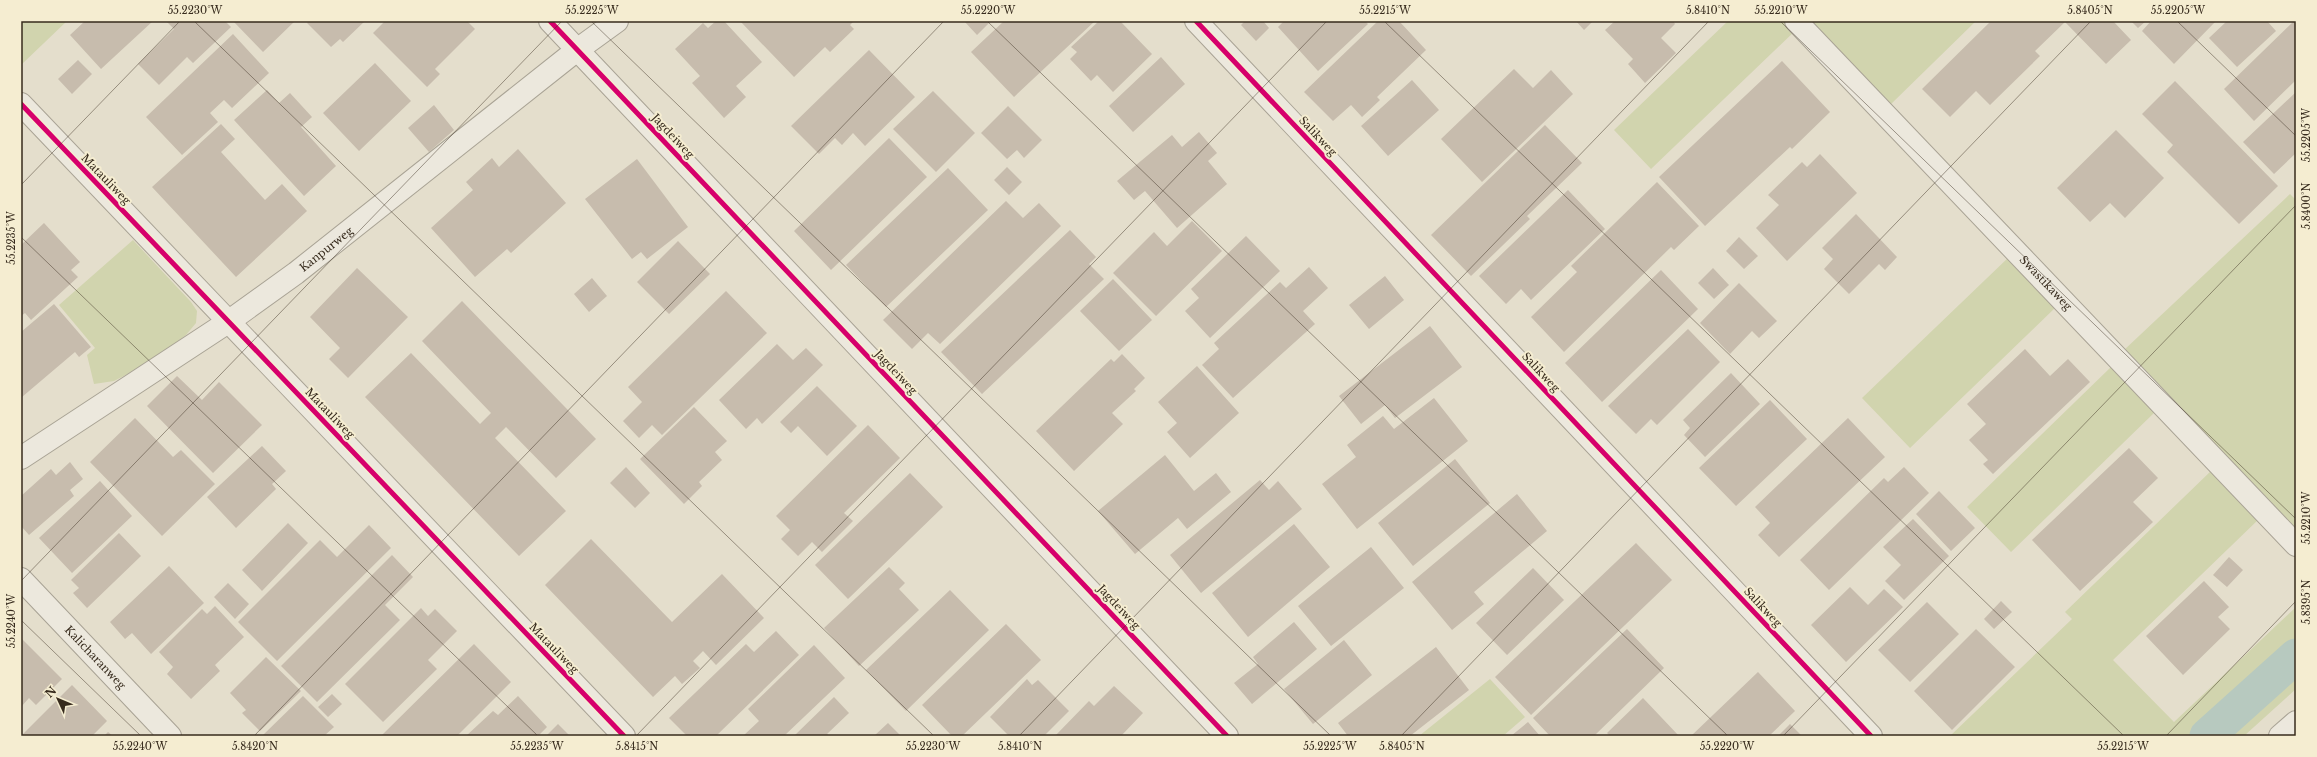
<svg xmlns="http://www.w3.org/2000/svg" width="2317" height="757" font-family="'Libre Baskerville',serif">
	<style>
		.green { fill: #d1d4ae }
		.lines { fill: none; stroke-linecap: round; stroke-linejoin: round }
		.canal { stroke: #b7c9bf; stroke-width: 35 }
		.building { fill: #c7bcad }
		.minor-casing { stroke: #a9a395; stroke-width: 24 }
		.minor { stroke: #ece8dd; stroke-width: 22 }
		.cycleway-casing { stroke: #f5edd1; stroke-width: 8 }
		.cycleway { stroke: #d6006c; stroke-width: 5 }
		.ticks { fill: none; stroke: #372b1d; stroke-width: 1; stroke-opacity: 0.45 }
		.labels { text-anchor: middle; stroke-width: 4; stroke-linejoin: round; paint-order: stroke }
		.street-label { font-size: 11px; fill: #372b1d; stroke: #f5edd1 }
		.neatline { fill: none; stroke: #372b1d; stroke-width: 1.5 }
		.ticks-label { font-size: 10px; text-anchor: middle; fill: #372b1d }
	</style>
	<rect width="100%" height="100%" fill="#e4decc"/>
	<path class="green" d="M21 21H67L21 65Z
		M1728 21H1787L1796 30 1651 169 1614 130Z
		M1808 21H1976L1889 106Z
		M2290 194 2296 200V534L2123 351Z
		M133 240 191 302 197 311 196 323 186 335 149 363 114 381 94 384 87 355 95 348 59 305Z
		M2010 256 2057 306 1910 448 1862 398Z
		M2111 367 2155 412 2011 552 1967 507Z
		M2212 470 2259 519 2113 660 2174 722 2296 607V689L2244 736H1950L2072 619 2065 612Z
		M1490 679 1525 717 1503 736H1419Z"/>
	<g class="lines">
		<path class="canal" d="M2207 736 2296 656"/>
	</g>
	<path class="building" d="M85 21H153L101 69 70 35Z
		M166 21H225L231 27 193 63 187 57 159 85 138 64 174 29Z
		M233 21H295L263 52Z
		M309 21H365L343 42 340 39 331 47 307 23Z
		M385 21H467L475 29 435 69 440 74 427 87 373 33Z
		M716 21H724L762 62 736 86 746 97 724 118 692 83 700 76 675 49 703 23 708 28Z
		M740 21H854L850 25 854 29 830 52 825 47 794 77Z
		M964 21H991L977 35Z
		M1004 21H1095L1014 97 971 52Z
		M1099 21H1120L1152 54 1113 92 1097 75 1091 81 1070 59 1077 52 1071 47Z
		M1245 21H1263L1269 28 1256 41 1241 25Z
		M1284 21H1365L1368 24 1318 71 1278 27Z
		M1378 21H1399L1426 50 1377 97 1380 100 1362 117 1351 105 1333 121 1304 92Z
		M1576 21H1593L1584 30Z
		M1615 21H1673L1675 24 1661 38 1676 53 1645 83 1628 64 1633 59 1605 30Z
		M1991 21H2113L2131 40 2106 64 2065 22 2035 51 2040 56 1990 105 1976 91 1950 117 1922 89Z
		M2131 21H2146L2138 28Z
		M2151 21H2216L2174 64 2142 31Z
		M2227 21H2267L2276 31 2237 67 2209 38Z
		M2294 21H2296V80L2254 121 2224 89Z
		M233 34 269 73 232 108 224 100 210 113 218 122 182 155 146 117Z
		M869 50 915 97 865 146 853 133 842 145 835 138 819 154 791 126Z
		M1161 57 1185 84 1133 132 1109 106Z
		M78 60 92 74 72 94 58 79Z
		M1782 61 1830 112 1792 149 1790 147 1705 226 1659 177Z
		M375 63 411 101 359 151 323 113Z
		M1514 69 1533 88 1551 70 1573 94 1482 182 1441 139Z
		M1412 80 1439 110 1388 156 1361 126Z
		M2175 81 2278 186 2239 224 2167 152 2173 145 2142 114Z
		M267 90 279 103 290 93 312 117 301 127 336 166 304 196 234 120Z
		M933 91 975 133 936 172 893 129Z
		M2296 92V153L2274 174 2243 142Z
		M434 105 454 130 429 152 408 128Z
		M1008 106 1042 140 1024 158 1017 150 1007 159 981 133Z
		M221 124 235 139 221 152 265 200 282 184 307 211 236 277 152 187Z
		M1545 125 1582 163 1527 216 1530 219 1471 276 1431 235Z
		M2116 130 2164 178 2125 218 2110 203 2090 222 2057 188Z
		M1199 132 1217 153 1208 161 1227 184 1177 228 1145 191 1134 200 1117 181 1172 135 1182 147Z
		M889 138 927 177 831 270 794 231Z
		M518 149 566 203 511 253 507 249 475 277 431 228 473 190 466 182 492 158 499 167Z
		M1820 154 1857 193 1787 261 1756 228 1779 205 1768 195 1802 162 1807 167Z
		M637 159 688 227 647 259 641 252 632 259 585 199Z
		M1007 167 1022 182 1009 195 994 180Z
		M948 168 988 210 886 307 846 265Z
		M1657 182 1699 226 1674 250 1671 247 1564 352 1531 317 1577 272 1571 266Z
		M1568 190 1605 229 1531 300 1521 289 1506 304 1479 276Z
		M1006 201 1023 218 1039 203 1061 226 940 344 928 333 912 349 883 320Z
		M1856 214 1897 257 1885 270 1879 264 1849 294 1824 269 1833 259 1822 248Z
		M1192 221 1222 251 1156 316 1113 273 1154 232 1167 246Z
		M44 223 80 262 71 270 78 277 31 320 25 313 21 316V245Z
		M1070 230 1096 257 1089 264 1104 279 982 394 941 352Z
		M1246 236 1280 271 1210 338 1185 311 1199 298 1191 289Z
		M1739 237 1758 256 1744 269 1726 251Z
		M678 241 710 274 669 314 637 282Z
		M1309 267 1328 288 1303 311 1315 324 1233 398 1202 365 1219 349 1214 343 1280 282 1286 288Z
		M357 268 408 317 348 378 329 359 340 348 310 317Z
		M1713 268 1729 285 1714 299 1698 283Z
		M1661 270 1698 309 1602 402 1565 363Z
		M1385 276 1404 300 1369 329 1349 305Z
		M592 278 607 296 589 312 574 294Z
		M1113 279 1152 320 1119 351 1080 311Z
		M1739 283 1777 321 1759 338 1752 331 1730 354 1700 323Z
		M726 291 767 333 662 435 652 425 639 438 623 421 642 402 628 387Z
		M462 301 596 439 556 478 506 427 495 438 566 511 519 556 365 397 411 353 480 424 491 413 422 341Z
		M54 304 91 347 79 357 75 352 22 397 21 332Z
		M1430 326 1462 367 1395 418 1385 405 1361 424 1339 396Z
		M1688 329 1720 362 1657 425 1651 419 1636 434 1608 406Z
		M777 344 793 360 806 348 823 365 762 424 757 418 746 429 719 400Z
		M2025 349 2050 376 2068 359 2090 382 1993 474 1983 464 1988 460 1969 440 1986 424 1967 404Z
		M1122 354 1145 378 1134 389 1136 391 1112 413 1123 424 1074 471 1036 431 1111 359 1114 362Z
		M1197 366 1239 413 1190 458 1167 432 1177 423 1158 402Z
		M1731 373 1760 404 1705 457 1684 435 1690 428 1683 420Z
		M177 376 202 400 219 382 262 425 213 473 147 406Z
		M817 386 857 426 827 456 798 426 791 433 780 422Z
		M1434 398 1468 441 1357 529 1322 484 1356 457 1347 445 1383 416 1394 429Z
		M1770 400 1807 439 1736 506 1699 468Z
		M694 407 727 441 715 452 722 460 699 482 702 486 684 504 640 459Z
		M135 418 173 457 181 450 215 484 162 536 90 462Z
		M1848 418 1885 457 1779 557 1758 535 1770 523 1755 507Z
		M868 425 900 458 844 513 853 521 822 552 812 542 798 556 781 539 790 530 776 516Z
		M262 446 286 471 272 484 276 489 236 528 207 497Z
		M2129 448 2158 478 2133 502 2153 522 2080 591 2032 540Z
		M1165 455 1194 491 1216 473 1231 492 1187 529 1178 518 1135 554 1098 511Z
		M1455 459 1490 503 1413 566 1378 523Z
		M70 462 83 479 70 490 74 496 29 535 21 526V496L51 469 56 475Z
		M626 467 650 493 635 508 610 483Z
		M1904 467 1929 493 1829 590 1800 560 1884 478 1888 482Z
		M910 473 943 507 848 599 815 565Z
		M1260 480 1269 490 1278 481 1302 509 1201 593 1170 555Z
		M100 481 132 516 72 573 39 538Z
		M1939 491 1975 528 1951 551 1916 514Z
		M1517 494 1547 531 1474 592 1484 604 1452 630 1412 582Z
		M1913 519 1949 556 1904 600 1885 581 1901 565 1883 547Z
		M288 523 308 543 262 591 242 570Z
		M1294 524 1330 567 1248 637 1212 593Z
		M369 525 391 548 277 661 238 622 320 540 337 557Z
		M119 533 141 556 87 608 73 593 79 588 71 580Z
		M591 539 672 622 722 574 764 618 716 665 703 651 693 661 700 668 682 684 675 676 653 697 545 585Z
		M1636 543 1672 580 1531 715 1495 677Z
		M1371 547 1404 588 1331 646 1298 606Z
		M392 555 413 577 385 605 400 620 317 702 281 666Z
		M2229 557 2243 570 2227 587 2213 575Z
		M169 566 204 603 151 654 132 633 125 639 110 622Z
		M889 567 905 583 899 589 919 610 859 666 824 628Z
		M1533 568 1564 600 1507 655 1476 623Z
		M2204 581 2229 607 2218 617 2230 629 2183 675 2146 636Z
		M228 583 249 604 235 619 214 597Z
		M1850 587 1868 605 1884 589 1903 607 1846 662 1811 625Z
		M950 590 989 630 906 711 866 670Z
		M2001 601 2012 612 1994 629 1984 619Z
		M1927 602 1959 634 1910 682 1878 650Z
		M215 606 244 637 215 665 220 671 191 699 167 674 173 667 159 652 202 609 207 614Z
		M421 608 428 616 435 609 457 631 428 660 437 669 383 722 345 684Z
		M1294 622 1317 649 1252 704 1234 683 1258 664 1253 657Z
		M1006 624 1041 660 962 736H952L922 705Z
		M1627 629 1664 668 1594 736H1550L1533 718Z
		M1976 629 2015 667 1952 730 1914 691Z
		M776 631 799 655 716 736H687L669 718 746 644 754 652Z
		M21 638 62 679 36 705 29 698 21 707Z
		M1344 640 1372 675 1313 724 1284 689Z
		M474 644 511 682 457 736H381Z
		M814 645 845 678 784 736H743L759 721 748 709Z
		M1436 647 1469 690 1410 736H1348L1338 723Z
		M266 657 301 691 260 731 242 713 246 710 230 693Z
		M1758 672 1795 711 1769 736H1691Z
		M1027 679 1032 685 1038 680 1069 711 1044 736H1009L990 717Z
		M72 685 107 721 92 736H21Z
		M1114 686 1143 713 1121 736H1055L1089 701 1094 706Z
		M332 694 342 704 328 717 318 707Z
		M303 696 334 727 324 736H262Z
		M518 696 547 727 538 736H466L493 711 498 715Z
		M834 697 849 713 827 734 830 736H794Z
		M1643 698 1679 736H1610L1607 733Z
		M1528 722 1540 736H1511Z
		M888 723 901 736H874Z
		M558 724 570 736H546Z
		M1790 724 1802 736H1778Z
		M108 732 113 736H104Z"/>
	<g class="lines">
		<g class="minor-casing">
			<g id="minor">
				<path d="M550 21 1227 736"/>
				<path d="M1196 21 1871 736"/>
				<path id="s1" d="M1796 21 2296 545"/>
				<path d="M21 104 624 736"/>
				<path id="s2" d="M21 458 228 322 296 273 577 50 617 21"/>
				<path id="s3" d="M21 579 170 736"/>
				<path d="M2280 736 2296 722"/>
			</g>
		</g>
		<use href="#minor" class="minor"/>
		<g class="cycleway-casing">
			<path id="cycleway" d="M550 21 1227 736
				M1196 21 1871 736
				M21 104 624 736"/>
		</g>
		<use href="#cycleway" class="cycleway"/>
	</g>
	<path class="ticks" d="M194 21 934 736M591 21 1331 736M987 21 1728 736M1384 21 2124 736M1780 21 2296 519M2177 21 2296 136M21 185 180 21M21 237 538 736M21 581 562 21M21 620 141 736M254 736 944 21M636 736 1327 21M1019 736 1709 21M1401 736 2091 21M1783 736 2296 205M2166 736 2296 601"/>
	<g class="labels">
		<g class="street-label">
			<text transform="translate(673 136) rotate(47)" y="4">Jagdeiweg</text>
			<text transform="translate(1318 136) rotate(47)" y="4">Salikweg</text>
			<text transform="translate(106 179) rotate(46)" y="4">Matauliweg</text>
			<text dy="4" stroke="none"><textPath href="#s2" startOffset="370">Kanpurweg</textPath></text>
			<text dy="4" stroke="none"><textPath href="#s1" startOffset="362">Swastikaweg</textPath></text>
			<text transform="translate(896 372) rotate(47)" y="4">Jagdeiweg</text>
			<text transform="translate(1541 372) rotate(47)" y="4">Salikweg</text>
			<text transform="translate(330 413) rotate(46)" y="4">Matauliweg</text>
			<text transform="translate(1119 607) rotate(47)" y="4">Jagdeiweg</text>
			<text transform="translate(1763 607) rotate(47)" y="4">Salikweg</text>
			<text transform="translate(554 648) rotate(46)" y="4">Matauliweg</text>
			<text dy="4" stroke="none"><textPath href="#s3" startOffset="108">Kalicharanweg</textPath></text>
		</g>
	</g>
	<rect width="2317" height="757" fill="none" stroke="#f5edd1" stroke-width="44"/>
	<g transform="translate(58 699) rotate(314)" stroke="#f5edd1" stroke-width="3" paint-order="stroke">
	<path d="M0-3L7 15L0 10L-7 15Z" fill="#372b1d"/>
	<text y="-6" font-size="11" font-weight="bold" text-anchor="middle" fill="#372b1d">N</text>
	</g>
	<rect x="22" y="22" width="2273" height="713" class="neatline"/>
	<g class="ticks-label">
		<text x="195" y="14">55.2230°W</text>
		<text x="592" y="14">55.2225°W</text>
		<text x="988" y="14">55.2220°W</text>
		<text x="1385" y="14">55.2215°W</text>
		<text x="1708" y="14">5.8410°N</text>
		<text x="1781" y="14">55.2210°W</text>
		<text x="2090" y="14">5.8405°N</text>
		<text x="2178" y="14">55.2205°W</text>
		<text transform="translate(2306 135) rotate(-90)" y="4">55.2205°W</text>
		<text transform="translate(2306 206) rotate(-90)" y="4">5.8400°N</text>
		<text transform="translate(11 238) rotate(-90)" y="4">55.2235°W</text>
		<text transform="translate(2306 518) rotate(-90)" y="4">55.2210°W</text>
		<text transform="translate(2306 602) rotate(-90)" y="4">5.8395°N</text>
		<text transform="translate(11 621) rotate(-90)" y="4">55.2240°W</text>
		<text x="140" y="750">55.2240°W</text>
		<text x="255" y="750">5.8420°N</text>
		<text x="537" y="750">55.2235°W</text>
		<text x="637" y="750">5.8415°N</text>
		<text x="933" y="750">55.2230°W</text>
		<text x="1020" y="750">5.8410°N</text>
		<text x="1330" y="750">55.2225°W</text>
		<text x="1402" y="750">5.8405°N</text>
		<text x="1727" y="750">55.2220°W</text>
		<text x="2123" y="750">55.2215°W</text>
	</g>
</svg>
